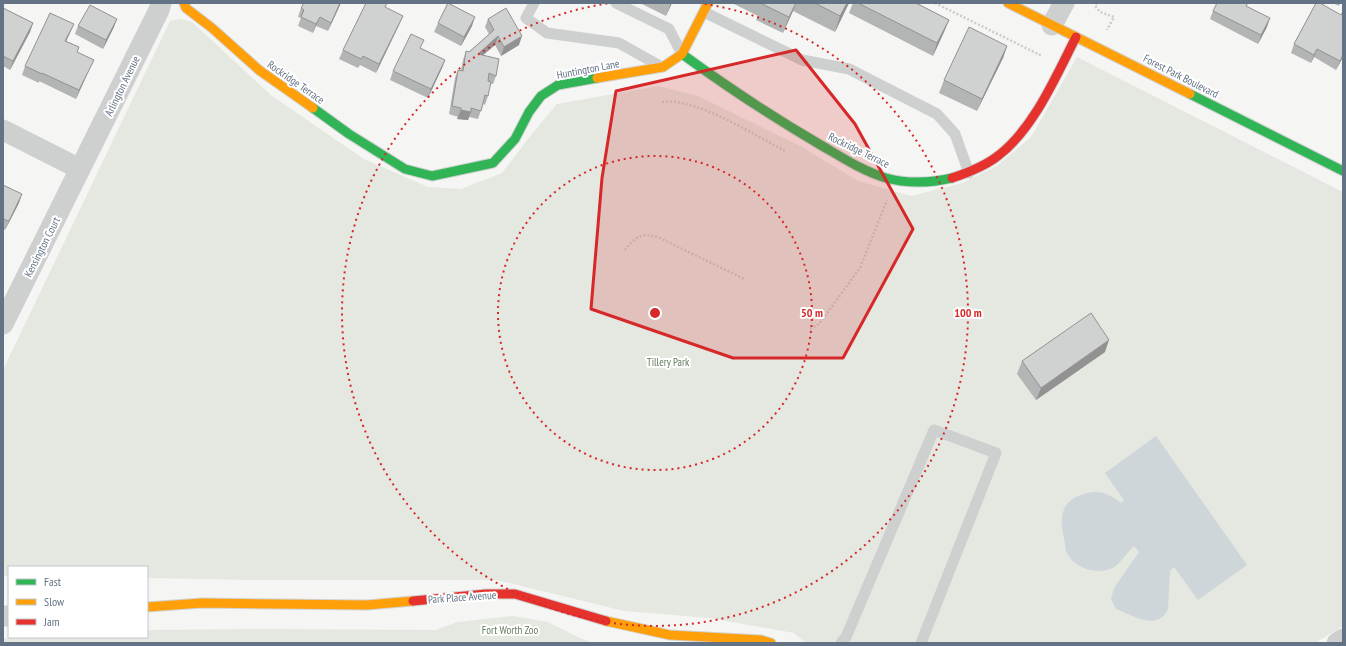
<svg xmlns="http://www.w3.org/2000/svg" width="1346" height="646" font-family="'PT Sans Narrow',sans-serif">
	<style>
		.green { fill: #e4e8e1 }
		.water { fill: #ced6d9 }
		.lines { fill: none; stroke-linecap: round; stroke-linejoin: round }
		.fast-casing { stroke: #d0d2d3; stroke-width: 11 }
		.slow-casing { stroke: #d0d2d3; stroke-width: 11 }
		.jam-casing { stroke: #d0d2d3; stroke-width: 11 }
		.path { stroke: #cccccd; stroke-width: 2.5; stroke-dasharray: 2 2; stroke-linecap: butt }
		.lane { stroke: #ced0d0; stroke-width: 11 }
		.street { stroke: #ced0d0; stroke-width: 21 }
		.fast { stroke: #30b455; stroke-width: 9 }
		.slow { stroke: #ff9f0a; stroke-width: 9 }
		.jam { stroke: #e5322d; stroke-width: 9 }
		.wall { fill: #b3b4b4 }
		.shaded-wall { fill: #929292 }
		.building { fill: #d0d1d1; stroke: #929292 }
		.marked { fill: #d62828; fill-opacity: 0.2; stroke: #d62828; stroke-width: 3; stroke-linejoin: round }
		.ring { fill: none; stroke: #d62828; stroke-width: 2; stroke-dasharray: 2 4 }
		.labels { text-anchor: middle; stroke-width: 4; stroke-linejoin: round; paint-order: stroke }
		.street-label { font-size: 11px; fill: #637385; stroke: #fff }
		.park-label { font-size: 11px; fill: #657c62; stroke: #fff }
		.centre { fill: #d62828; stroke: #fff; stroke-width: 2 }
		.ring-label { font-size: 12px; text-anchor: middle; font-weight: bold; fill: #d62828; stroke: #fff; stroke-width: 4; stroke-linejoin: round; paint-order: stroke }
	</style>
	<rect width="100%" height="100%" fill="#f5f5f3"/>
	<path class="green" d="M181 19 192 22 272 96 364 159 428 187 461 189 502 173 528 139 557 104 658 86 698 96 802 147 858 181 911 196 962 183 997 166 1031 137 1077 57 1343 192V626L1315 643H806L794 633 710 618 624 611 497 580H254L147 578V567H9V576H3V370L170 21Z
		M513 616 548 622 580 638 593 643H3V639L20 637H147V630L266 629 436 630 457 622Z"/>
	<path class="water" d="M1156 436 1247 565 1198 600 1174 567 1170 571 1168 609C1158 632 1132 615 1116 609L1111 599 1114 588 1139 552 1134 546C1128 551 1120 564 1113 568 1097 575 1075 569 1067 553 1065 549 1065 543 1064 538 1059 518 1061 500 1084 494 1098 489 1110 494 1121 503L1124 500 1105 473Z"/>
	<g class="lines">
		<g class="fast-casing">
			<path id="fast" d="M682 54C726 86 771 116 819 144 840 156 862 171 886 178 908 184 930 183 952 178
				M1190 94 1343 171
				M313 108 349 134 405 169 432 176 493 163 515 139 529 112 541 96 558 85 597 78"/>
		</g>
		<g class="slow-casing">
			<path id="slow" d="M184 3 186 8 212 28 259 70 313 108
				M1008 3 1190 94
				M597 78 663 67 682 54 708 3
				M147 607 202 603 367 605 413 601
				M606 621 670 635 761 640 771 643"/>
		</g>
		<g class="jam-casing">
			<path id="jam" d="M952 178C967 173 987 165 999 155 1034 128 1056 76 1076 37
				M413 601 486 594H515L606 621"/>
		</g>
		<path class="path" d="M935 3 1042 56
			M1097 3 1095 6 1100 12 1114 17 1107 30
			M662 102C668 102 675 101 681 103 713 109 755 135 785 151
			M625 250C636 236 642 232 660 238L746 280
			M810 329 819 324 860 268 887 200"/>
		<path class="lane" d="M534 3 526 18 547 33 619 43 660 66
			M616 3 669 29 682 54
			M704 12 802 60 849 69 937 114 955 134 969 173
			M841 643 846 637 934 430 996 453 921 643"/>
		<path class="street" d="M1052 25 1064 3
			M3 130 80 169
			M3 324 159 10 161 3
			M3 616H9
			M1337 643 1343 639"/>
		<use href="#fast" class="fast"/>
		<use href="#slow" class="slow"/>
		<use href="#jam" class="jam"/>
	</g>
	<path class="wall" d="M341 3 328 31 316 26 313 33 298 26 301 18 298 17 301 8Z
		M640 3H672L666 16Z
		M732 3H849L835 32 793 11 783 33 756 20 758 16Z
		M853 3H916L949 20 944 32 933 56 849 13Z
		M1316 3 1343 57 1336 70 1314 57 1311 63 1291 53 1294 44Z
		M1333 3H1340L1339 6Z
		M385 7 399 25 376 73 360 65 358 68 339 59 343 50Z
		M1247 7 1267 27 1258 44 1210 19 1213 11Z
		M3 8 33 23 30 32 10 70 3 66Z
		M488 19 519 45 501 56 495 45 483 55 496 76 493 84H490L488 96 485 105 483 104 478 119 469 117 468 120 457 119 458 117 449 114 455 78 458 70H461L463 60 466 51 469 52 489 34 485 27Z
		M438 23 472 26 461 46 434 32Z
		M74 24 66 41 79 47 77 52 94 60 90 68 76 99 39 81V83L22 75 25 66Z
		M78 26 114 27 103 49 75 34Z
		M1007 46 1003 58 977 111 939 93 944 80Z
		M421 48 445 60 442 68 428 98 390 80 393 71Z
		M3 185 19 203 5 230 3 229Z
		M1105 352 1036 400 1017 374 1022 361Z"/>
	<path class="shaded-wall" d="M340 3H341L328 31 331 23Z
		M671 3H672L666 16Z
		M796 3 793 11 783 33 789 17Z
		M847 3H849L835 32 840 16Z
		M403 16 399 25 376 73 379 64Z
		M320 17 316 26 313 33 316 24Z
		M475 17 472 26 461 46 464 37Z
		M1270 18 1267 27 1258 44 1261 35Z
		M117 19 114 27 103 49 106 40Z
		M949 20 944 32 933 56 937 43Z
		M33 23 30 32 10 70 13 61Z
		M74 24 70 33 62 50 65 41Z
		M498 36 495 45 475 62 478 54Z
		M522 36 519 45 501 56 504 47Z
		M1007 46 1003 58 977 111 982 99Z
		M1317 49 1314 57 1311 63 1314 55Z
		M1343 55V57L1336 70 1340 61Z
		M94 60 90 68 76 99 79 90Z
		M445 60 442 68 428 98 431 89Z
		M461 110 471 112 468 120 457 119Z
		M22 194 19 203 5 230 9 221Z
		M1109 340 1105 352 1036 400 1041 388Z"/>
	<path class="building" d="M304 3H340L331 23 320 17 316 24 301 17 304 10 301 8Z
		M366 3H387L385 7 403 16 379 64 363 56 361 59 343 50Z
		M448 3 475 17 464 37 438 23Z
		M762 3H796L789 17 762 4Z
		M815 3H847L840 16Z
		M858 3H916L949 20 937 43Z
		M1217 3H1248L1246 6 1270 18 1261 35 1213 11Z
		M1316 3H1320L1341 15 1343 11V55L1340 61 1317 49 1314 55 1294 44Z
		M90 5 117 19 106 40 78 26Z
		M3 8 33 23 13 61 3 56Z
		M506 8 522 36 504 47 498 36 478 54 499 59 496 76 489 73 488 81 491 82 488 96 485 95 481 111 471 108V112L461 110V108L452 106 458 70 463 71 466 51 469 52 494 30 488 19Z
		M50 13 74 24 65 41 79 47 77 52 94 60 79 90 42 73V74L25 66Z
		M969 27 1007 46 982 99 944 80Z
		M411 34 424 40 420 48 445 60 431 89 393 71Z
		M3 185 22 194 9 221 3 219Z
		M1091 313 1109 340 1041 388 1022 361Z"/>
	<path class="marked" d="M796 50 855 124 913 229 843 358H733L591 309 602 178 616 91Z"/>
	<g class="ring">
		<circle cx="655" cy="313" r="157"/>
		<path d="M699 3A313 313 0 1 1 611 3"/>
	</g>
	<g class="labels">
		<g class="street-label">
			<text transform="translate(588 69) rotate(-11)" y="4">Huntington Lane</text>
			<text transform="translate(1181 76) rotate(27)" y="4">Forest Park Boulevard</text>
			<text transform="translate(296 82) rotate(35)" y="4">Rockridge Terrace</text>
			<text transform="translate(122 86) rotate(-64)" y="4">Arlington Avenue</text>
			<text transform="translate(859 150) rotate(26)" y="4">Rockridge Terrace</text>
			<text transform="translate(42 247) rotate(-63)" y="4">Kensington Court</text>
			<text transform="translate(462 597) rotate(-4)" y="4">Park Place Avenue</text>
		</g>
		<g class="park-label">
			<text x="668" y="366">Tillery Park</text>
			<text x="510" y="634">Fort Worth Zoo</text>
		</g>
	</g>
	<circle cx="655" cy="313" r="6" class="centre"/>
	<g class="ring-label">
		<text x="812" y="317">50 m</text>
		<text x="968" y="317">100 m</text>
	</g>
	<rect width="1346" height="646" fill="none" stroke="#637385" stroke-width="8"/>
	<rect x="8" y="566" width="140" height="72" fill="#ffffff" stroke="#c1c7ce"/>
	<rect x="16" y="579" width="20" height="6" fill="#30b455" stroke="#c1c7ce"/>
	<text x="44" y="586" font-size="12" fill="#637385">Fast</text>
	<rect x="16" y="599" width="20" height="6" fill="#ff9f0a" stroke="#c1c7ce"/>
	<text x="44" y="606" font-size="12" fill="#637385">Slow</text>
	<rect x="16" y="619" width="20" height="6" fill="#e5322d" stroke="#c1c7ce"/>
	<text x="44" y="626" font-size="12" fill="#637385">Jam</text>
</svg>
